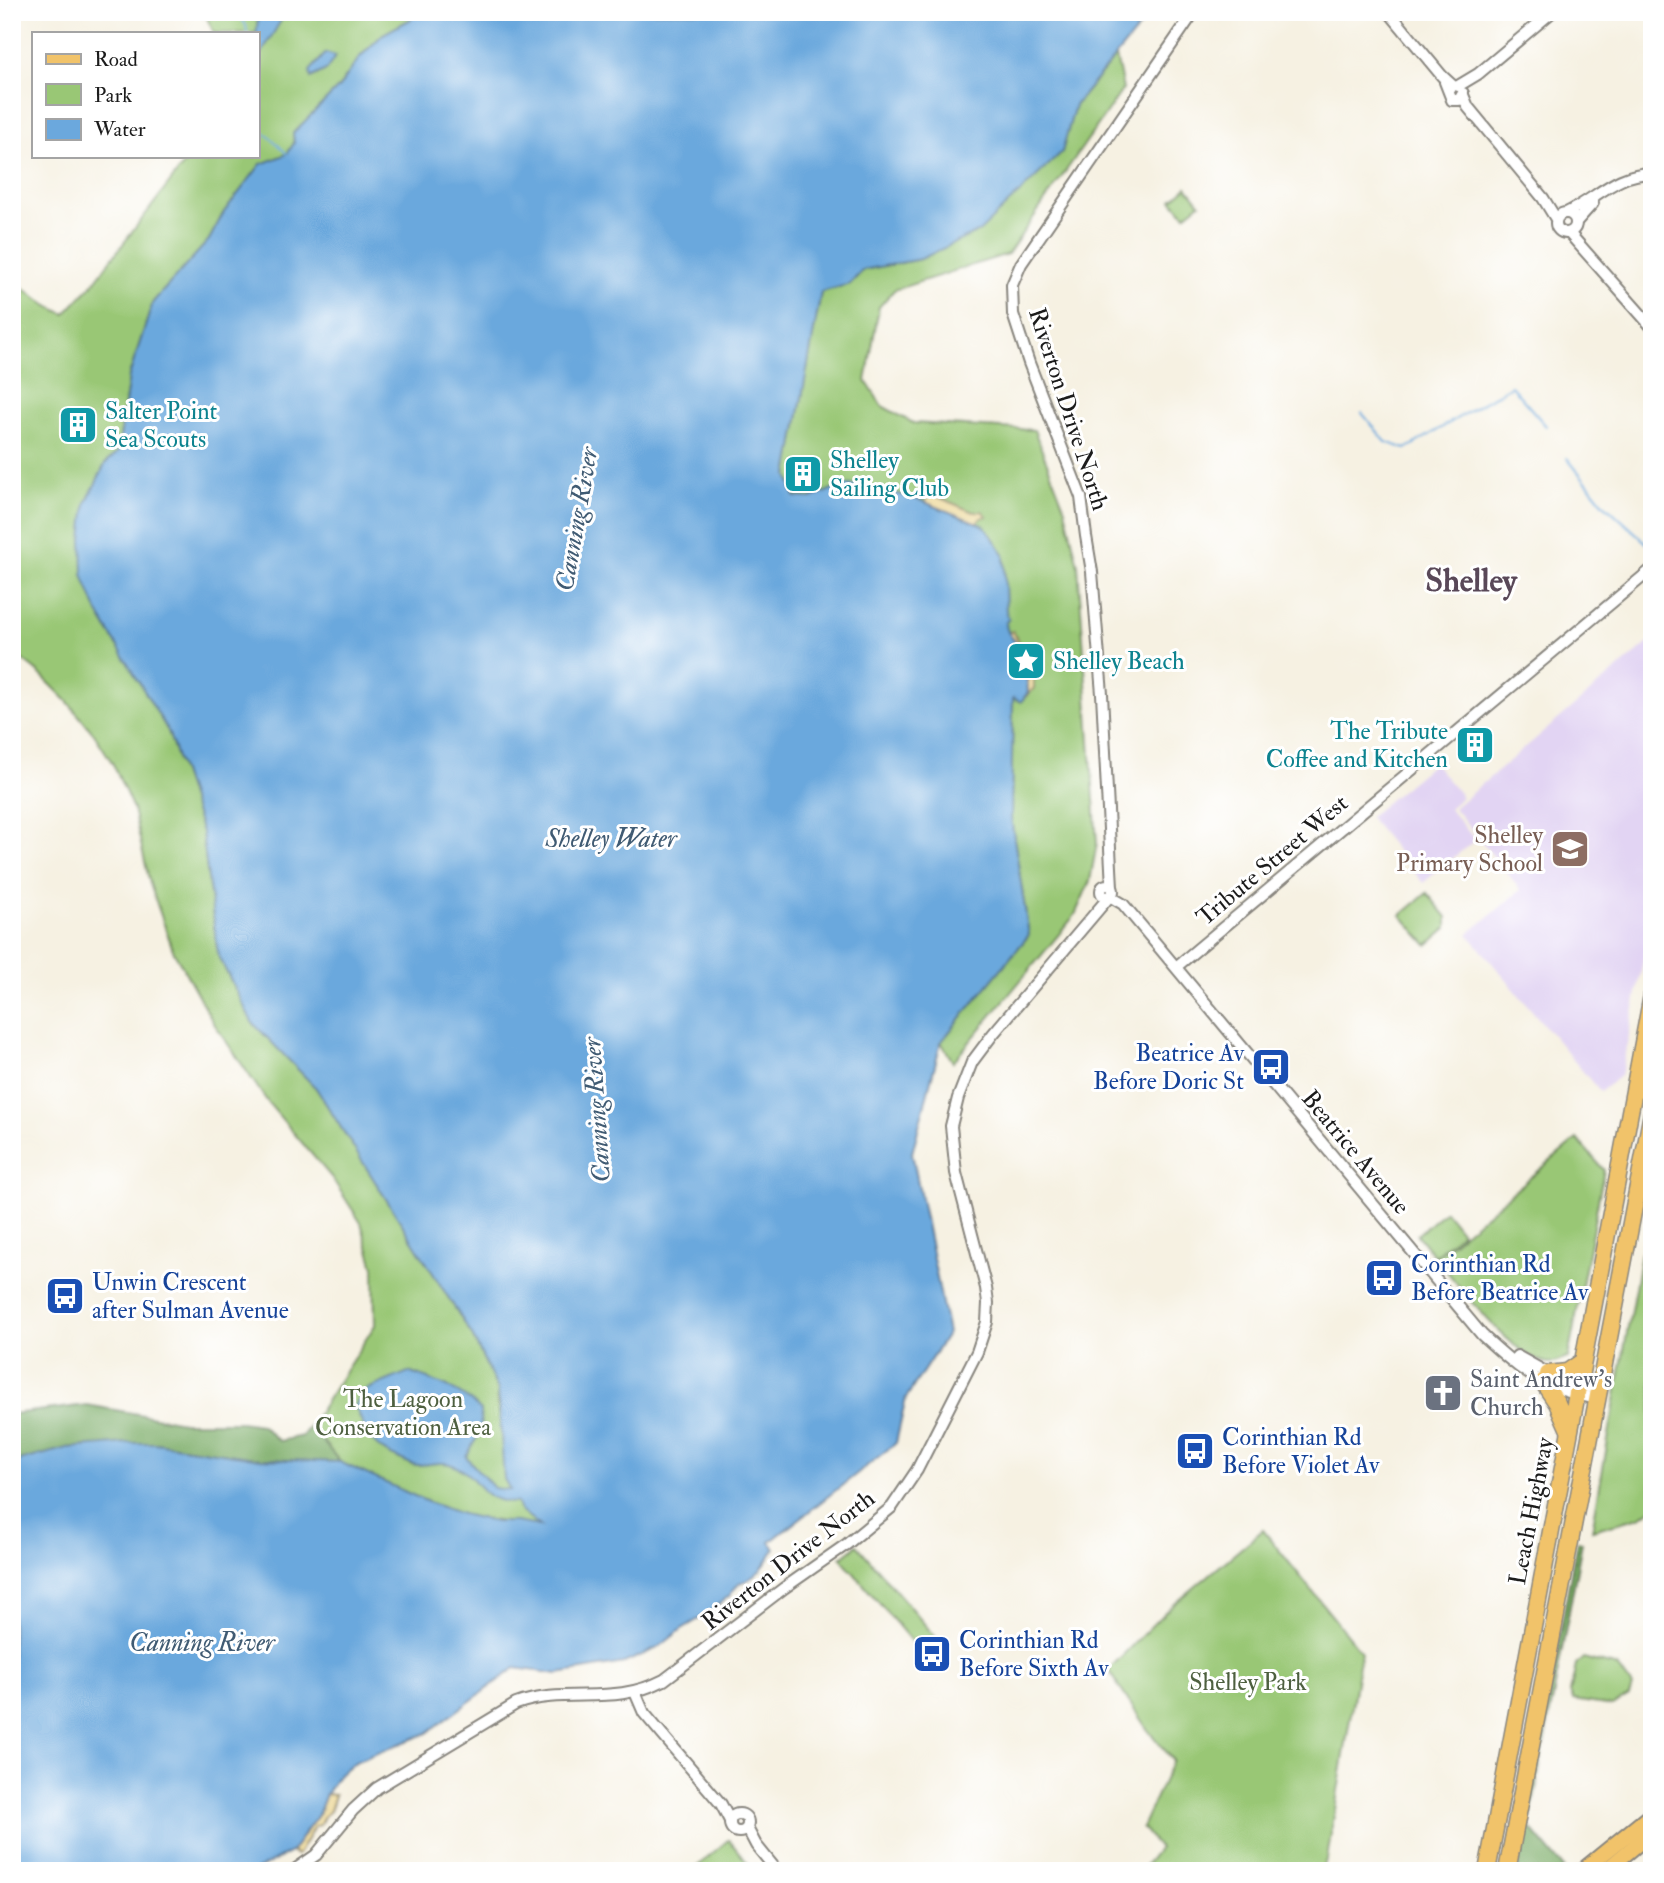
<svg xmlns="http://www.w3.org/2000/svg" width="1664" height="1883" font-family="'IM FELL Double Pica',serif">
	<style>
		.built { fill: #e2d4f3 }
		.green { fill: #99c775; stroke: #5a7248; stroke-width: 2 }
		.forest { fill: #7aac66; stroke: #4b6441; stroke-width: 2 }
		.sand { fill: #eeda9e; stroke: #857b5d; stroke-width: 2 }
		.water { fill: #6ba8dd; stroke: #44627c; stroke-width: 2 }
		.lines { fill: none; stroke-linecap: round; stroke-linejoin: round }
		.stream { stroke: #6ba8dd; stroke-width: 2 }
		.minor-casing { stroke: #89867f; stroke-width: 14 }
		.major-casing { stroke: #89867f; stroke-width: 18 }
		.highway-casing { stroke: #89867f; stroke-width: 19 }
		.minor { stroke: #fff; stroke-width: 10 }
		.major { stroke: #f1c36a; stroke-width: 14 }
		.highway { stroke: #f1c36a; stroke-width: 16 }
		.labels { text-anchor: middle; stroke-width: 6; stroke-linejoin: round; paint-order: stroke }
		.street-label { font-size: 24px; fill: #1c1c1c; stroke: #fff }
		.culture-label { font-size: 24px; fill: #0d838f; stroke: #fff; text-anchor: start }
		.education-label { font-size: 24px; fill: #785e54; stroke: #fff; text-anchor: end }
		.transit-label { font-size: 24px; fill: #164399; stroke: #fff; text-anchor: start }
		.worship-label { font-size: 24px; fill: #5b616d; stroke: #fff; text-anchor: start }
		.park-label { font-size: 24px; fill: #4e6040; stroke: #fff }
		.water-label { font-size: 26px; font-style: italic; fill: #405b73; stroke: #fff }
		.district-label { font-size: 32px; font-weight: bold; fill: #594858; stroke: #fff }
	</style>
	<rect width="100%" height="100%" fill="#fff"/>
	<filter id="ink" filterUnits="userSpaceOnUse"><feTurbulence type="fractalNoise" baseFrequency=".0143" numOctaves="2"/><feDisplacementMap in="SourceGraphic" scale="14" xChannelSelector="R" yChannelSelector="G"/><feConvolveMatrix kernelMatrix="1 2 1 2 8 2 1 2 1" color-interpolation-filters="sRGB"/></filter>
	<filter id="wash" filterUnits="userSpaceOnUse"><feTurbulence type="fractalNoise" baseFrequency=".00686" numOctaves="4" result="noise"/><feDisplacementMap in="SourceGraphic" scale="28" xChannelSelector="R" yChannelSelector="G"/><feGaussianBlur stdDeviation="1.57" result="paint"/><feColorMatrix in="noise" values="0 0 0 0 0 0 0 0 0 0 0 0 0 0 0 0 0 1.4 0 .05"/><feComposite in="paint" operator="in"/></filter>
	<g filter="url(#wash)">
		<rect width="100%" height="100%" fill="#f6f1e2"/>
		<path class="built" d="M1652 640V915L1621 1075 1600 1092 1468 934 1521 890 1454 808Z
			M1434 763 1462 797 1449 808 1475 840 1423 883 1369 817Z"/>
		<path class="green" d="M204 12H416L411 19 383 34 360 57 339 87 293 133 294 143 287 154 261 164 224 212 209 240 153 302 129 376 118 452 105 464 139 681 168 731 202 832 218 955 252 1022 316 1088 472 1335 498 1390 497 1404 502 1425 541 1527C514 1522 488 1522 461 1514 423 1502 387 1484 350 1468L340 1462 310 1426 375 1325 374 1267 361 1223 332 1178 269 1104 213 1022 173 950 150 884 133 809 113 764 94 734 67 701 38 672 12 652V280L48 306 65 314 91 286 190 156H257V33H214Z
			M1116 56 1123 89 1008 254 894 290 879 307 866 381 882 406 913 423 1034 430 1065 509 1078 565 1097 843 1090 881 1075 915 953 1062 941 1042 1029 935 1011 818 1013 697 1018 699 1006 628 1004 554 985 526 917 499 869 486 842 485 812 498 795 497 788 475 821 292 850 284 863 270 921 259 1062 152 1075 105Z
			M1187 187 1200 203 1185 215 1172 200Z
			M1427 893 1447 917V928L1427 945 1401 915Z
			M1577 1139 1604 1170 1568 1358C1563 1359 1557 1363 1552 1363 1515 1363 1458 1284 1435 1257Z
			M1445 1211 1462 1232 1434 1256 1417 1235Z
			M1641 1254 1652 1266V1508L1640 1517 1592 1530Z
			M1263 1530 1361 1652 1327 1858 1321 1871H1141L1159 1848 1142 1827 1173 1760 1147 1729 1108 1670 1165 1612Z
			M857 1545 938 1640 922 1654 841 1558Z
			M1583 1658 1618 1667 1632 1687 1629 1696 1612 1706 1573 1700 1570 1693 1576 1665Z
			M729 1840 754 1871H692L728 1840Z"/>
		<path class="forest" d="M87 1405 183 1422H241L261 1425 279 1441 302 1436 310 1426 340 1462 261 1459 155 1443H129L67 1448 12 1463V1414Z
			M1577 1541 1582 1542 1529 1826 1564 1868 1560 1871H1518L1521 1842Z"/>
		<path class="sand" d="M929 493 973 512 982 511 987 516 981 518 977 523 925 503Z
			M1013 631 1024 652 1028 655 1034 678V688L1026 697C1033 679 1019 647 1007 633Z
			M326 1794 335 1795 330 1811 324 1816 320 1825 314 1827 299 1853 297 1855 291 1852 318 1815Z"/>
		<path class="water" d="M258 12H286L260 56C253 43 258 27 258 12Z
			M416 12H1152L1075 105 1062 152 980 231 921 259 863 270 850 284 821 292 788 475 795 497 812 498 842 485 869 486 917 499 985 526 1004 554 1006 611 1009 619 1006 622C1006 632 1010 634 1015 642 1022 657 1027 676 1028 692L1021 702 1013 698 1011 818 1029 935 941 1042 912 1153 948 1333 906 1398 896 1443 770 1542 775 1549C766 1564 757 1579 739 1583L729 1596 704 1616 682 1629 658 1648 624 1663 558 1674 515 1668 427 1733 357 1761 339 1774 326 1794 318 1815 291 1852 255 1871H12V1463L67 1448 129 1443H155L261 1459 340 1462 428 1502 462 1514 496 1522H515L540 1526 519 1509 517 1503C476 1501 483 1479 455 1466 441 1460 431 1465 418 1465 411 1465 404 1461 398 1458 370 1447 366 1432 355 1406L365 1390 408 1372C436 1382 461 1389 481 1411L480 1432 466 1457 494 1488 510 1490 504 1479 498 1390 472 1335 316 1088 252 1022 218 955 202 832 168 731 98 613 83 575 82 539 86 503 105 464 118 452 129 376 153 302 209 240 224 212 261 164 287 154 294 143 293 133 339 87 360 57 383 34 411 19Z
			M326 53 336 56 326 70 311 78 310 71Z"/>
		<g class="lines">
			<path class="stream" d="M236 12 246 25 247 33
				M257 129 270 137 287 154
				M1362 413 1386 442 1406 449 1511 386 1546 426
				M1567 458 1604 504 1651 547"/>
		</g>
	</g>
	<g filter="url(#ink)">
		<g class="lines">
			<g class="minor-casing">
				<path id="minor" d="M1389 12 1442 76 1453 86
					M1445 82 1452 100H1459L1463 93
					M1458 86 1478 74 1552 12
					M1463 95 1468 107 1543 198 1556 219
					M1556 223a10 10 0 1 1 20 0a10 10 0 1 1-20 0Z
					M1566 213C1596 199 1616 173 1652 173
					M1576 222 1593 203
					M1569 233 1652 327
					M1101 891a6 6 0 1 1 12 0a6 6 0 1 1-12 0Z
					M1112 887 1102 694 1092 572 1086 536 1081 497 1029 363 1013 314 1012 285 1021 264 1194 12
					M1111 897 1123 904 1482 1335C1503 1354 1527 1377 1554 1387 1568 1393 1583 1396 1597 1399
					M1176 967 1652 569
					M1517 1356 1562 1381 1599 1389
					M635 1692 644 1713 721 1804 730 1821
					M730 1823a9 9 0 1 1 18 0a9 9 0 1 1-18 0Z
					M747 1828 756 1845 777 1871
					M293 1871 316 1855 353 1810 377 1788 516 1704C568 1686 612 1707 664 1680L784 1588 847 1544 892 1507 917 1470 977 1352 987 1322 988 1303 986 1288 956 1173 951 1126 958 1098 972 1062 993 1034 1109 897"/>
			</g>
			<g class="major-casing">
				<path id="major" d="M1582 1871 1652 1814
					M1605 1871 1652 1832"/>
			</g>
			<g class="highway-casing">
				<path id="highway" d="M1548 1374 1567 1372 1583 1361
					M1543 1382 1557 1403 1569 1430
					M1487 1871 1652 995
					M1507 1871 1652 1113"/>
			</g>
			<use href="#minor" class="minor"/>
			<use href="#major" class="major"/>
			<use href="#highway" class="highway"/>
		</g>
	</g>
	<defs>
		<g id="building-square" transform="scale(2.0125)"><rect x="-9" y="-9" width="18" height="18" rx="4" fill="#0f9aa8" stroke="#fff"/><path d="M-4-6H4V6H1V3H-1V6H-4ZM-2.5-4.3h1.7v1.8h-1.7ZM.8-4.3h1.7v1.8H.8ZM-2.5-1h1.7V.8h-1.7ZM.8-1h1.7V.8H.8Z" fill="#fff"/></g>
		<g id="sight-square" transform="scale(2.0125)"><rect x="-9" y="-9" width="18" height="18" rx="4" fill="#0f9aa8" stroke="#fff"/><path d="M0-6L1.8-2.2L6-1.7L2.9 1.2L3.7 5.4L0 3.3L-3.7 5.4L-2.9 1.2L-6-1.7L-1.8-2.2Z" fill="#fff"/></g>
		<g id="school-square" transform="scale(2.0125)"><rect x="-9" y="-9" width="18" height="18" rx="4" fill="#8d6e63" stroke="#fff"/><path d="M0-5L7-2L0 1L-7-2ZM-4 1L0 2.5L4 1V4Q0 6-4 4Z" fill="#fff"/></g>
		<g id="bus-square" transform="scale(2.0125)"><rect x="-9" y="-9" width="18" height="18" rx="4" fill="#1a4fb4" stroke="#fff"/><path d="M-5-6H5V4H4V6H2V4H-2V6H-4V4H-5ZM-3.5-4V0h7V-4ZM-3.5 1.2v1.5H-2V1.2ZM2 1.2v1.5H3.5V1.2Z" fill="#fff"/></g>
		<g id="church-square" transform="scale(2.0125)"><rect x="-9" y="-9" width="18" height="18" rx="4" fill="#6b7280" stroke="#fff"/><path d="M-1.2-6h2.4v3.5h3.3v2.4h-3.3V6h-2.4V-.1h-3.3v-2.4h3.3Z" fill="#fff"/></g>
	</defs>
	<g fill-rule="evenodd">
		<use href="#building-square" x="78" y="425"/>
		<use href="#building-square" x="803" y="474"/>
		<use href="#sight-square" x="1026" y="661"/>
		<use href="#building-square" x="1475" y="745"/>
		<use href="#school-square" x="1570" y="849"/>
		<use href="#bus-square" x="1271" y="1067"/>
		<use href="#bus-square" x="1384" y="1278"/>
		<use href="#bus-square" x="65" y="1296"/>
		<use href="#church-square" x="1443" y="1393"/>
		<use href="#bus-square" x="1195" y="1451"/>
		<use href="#bus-square" x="932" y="1654"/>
	</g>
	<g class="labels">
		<g class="street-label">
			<text transform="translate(1069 409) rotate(72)" y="8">Riverton Drive North</text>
			<text transform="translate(1272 860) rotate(-40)" y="8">Tribute Street West</text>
			<text transform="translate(1356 1152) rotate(50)" y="8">Beatrice Avenue</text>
			<text transform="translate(1531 1511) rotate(-79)" y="8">Leach Highway</text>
			<text transform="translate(788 1560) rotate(-38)" y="8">Riverton Drive North</text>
		</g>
		<g class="culture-label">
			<text x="105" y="419">Salter Point<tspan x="105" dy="28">Sea Scouts</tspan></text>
			<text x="830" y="468">Shelley<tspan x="830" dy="28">Sailing Club</tspan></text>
			<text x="1053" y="669">Shelley Beach</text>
			<text x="1448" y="739" text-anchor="end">The Tribute<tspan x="1448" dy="28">Coffee and Kitchen</tspan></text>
		</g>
		<g class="education-label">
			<text x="1543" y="843">Shelley<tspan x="1543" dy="28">Primary School</tspan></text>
		</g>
		<g class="transit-label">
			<text x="1244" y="1061" text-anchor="end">Beatrice Av<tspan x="1244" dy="28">Before Doric St</tspan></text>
			<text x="1411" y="1272">Corinthian Rd<tspan x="1411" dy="28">Before Beatrice Av</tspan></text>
			<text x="92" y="1290">Unwin Crescent<tspan x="92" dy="28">after Sulman Avenue</tspan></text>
			<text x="1222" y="1445">Corinthian Rd<tspan x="1222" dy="28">Before Violet Av</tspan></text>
			<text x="959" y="1648">Corinthian Rd<tspan x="959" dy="28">Before Sixth Av</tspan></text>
		</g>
		<g class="worship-label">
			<text x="1470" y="1387">Saint Andrew's<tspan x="1470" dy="28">Church</tspan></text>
		</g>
		<g class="park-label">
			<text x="403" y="1407">The Lagoon<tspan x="403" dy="28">Conservation Area</tspan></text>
			<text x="1248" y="1690">Shelley Park</text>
		</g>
		<g class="water-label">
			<text transform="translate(576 519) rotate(-80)" y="9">Canning River</text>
			<text x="611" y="847">Shelley Water</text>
			<text transform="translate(596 1110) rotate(-94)" y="9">Canning River</text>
			<text x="202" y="1651">Canning River</text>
		</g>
		<g class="district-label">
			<text x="1471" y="591">Shelley</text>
		</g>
	</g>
	<rect width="1664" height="1883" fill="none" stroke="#fff" stroke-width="42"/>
	<rect x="32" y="32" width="228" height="126" fill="#ffffff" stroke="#a4a4a4" stroke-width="2"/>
	<rect x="46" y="54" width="35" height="10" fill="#f1c36a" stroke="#a4a4a4" stroke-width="2"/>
	<text x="94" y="66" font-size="21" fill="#1c1c1c">Road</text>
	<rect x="46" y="84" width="35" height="21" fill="#99c775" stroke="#a4a4a4" stroke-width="2"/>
	<text x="94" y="102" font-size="21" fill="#1c1c1c">Park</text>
	<rect x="46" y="119" width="35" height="21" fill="#6ba8dd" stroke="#a4a4a4" stroke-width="2"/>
	<text x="94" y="136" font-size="21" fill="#1c1c1c">Water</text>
</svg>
